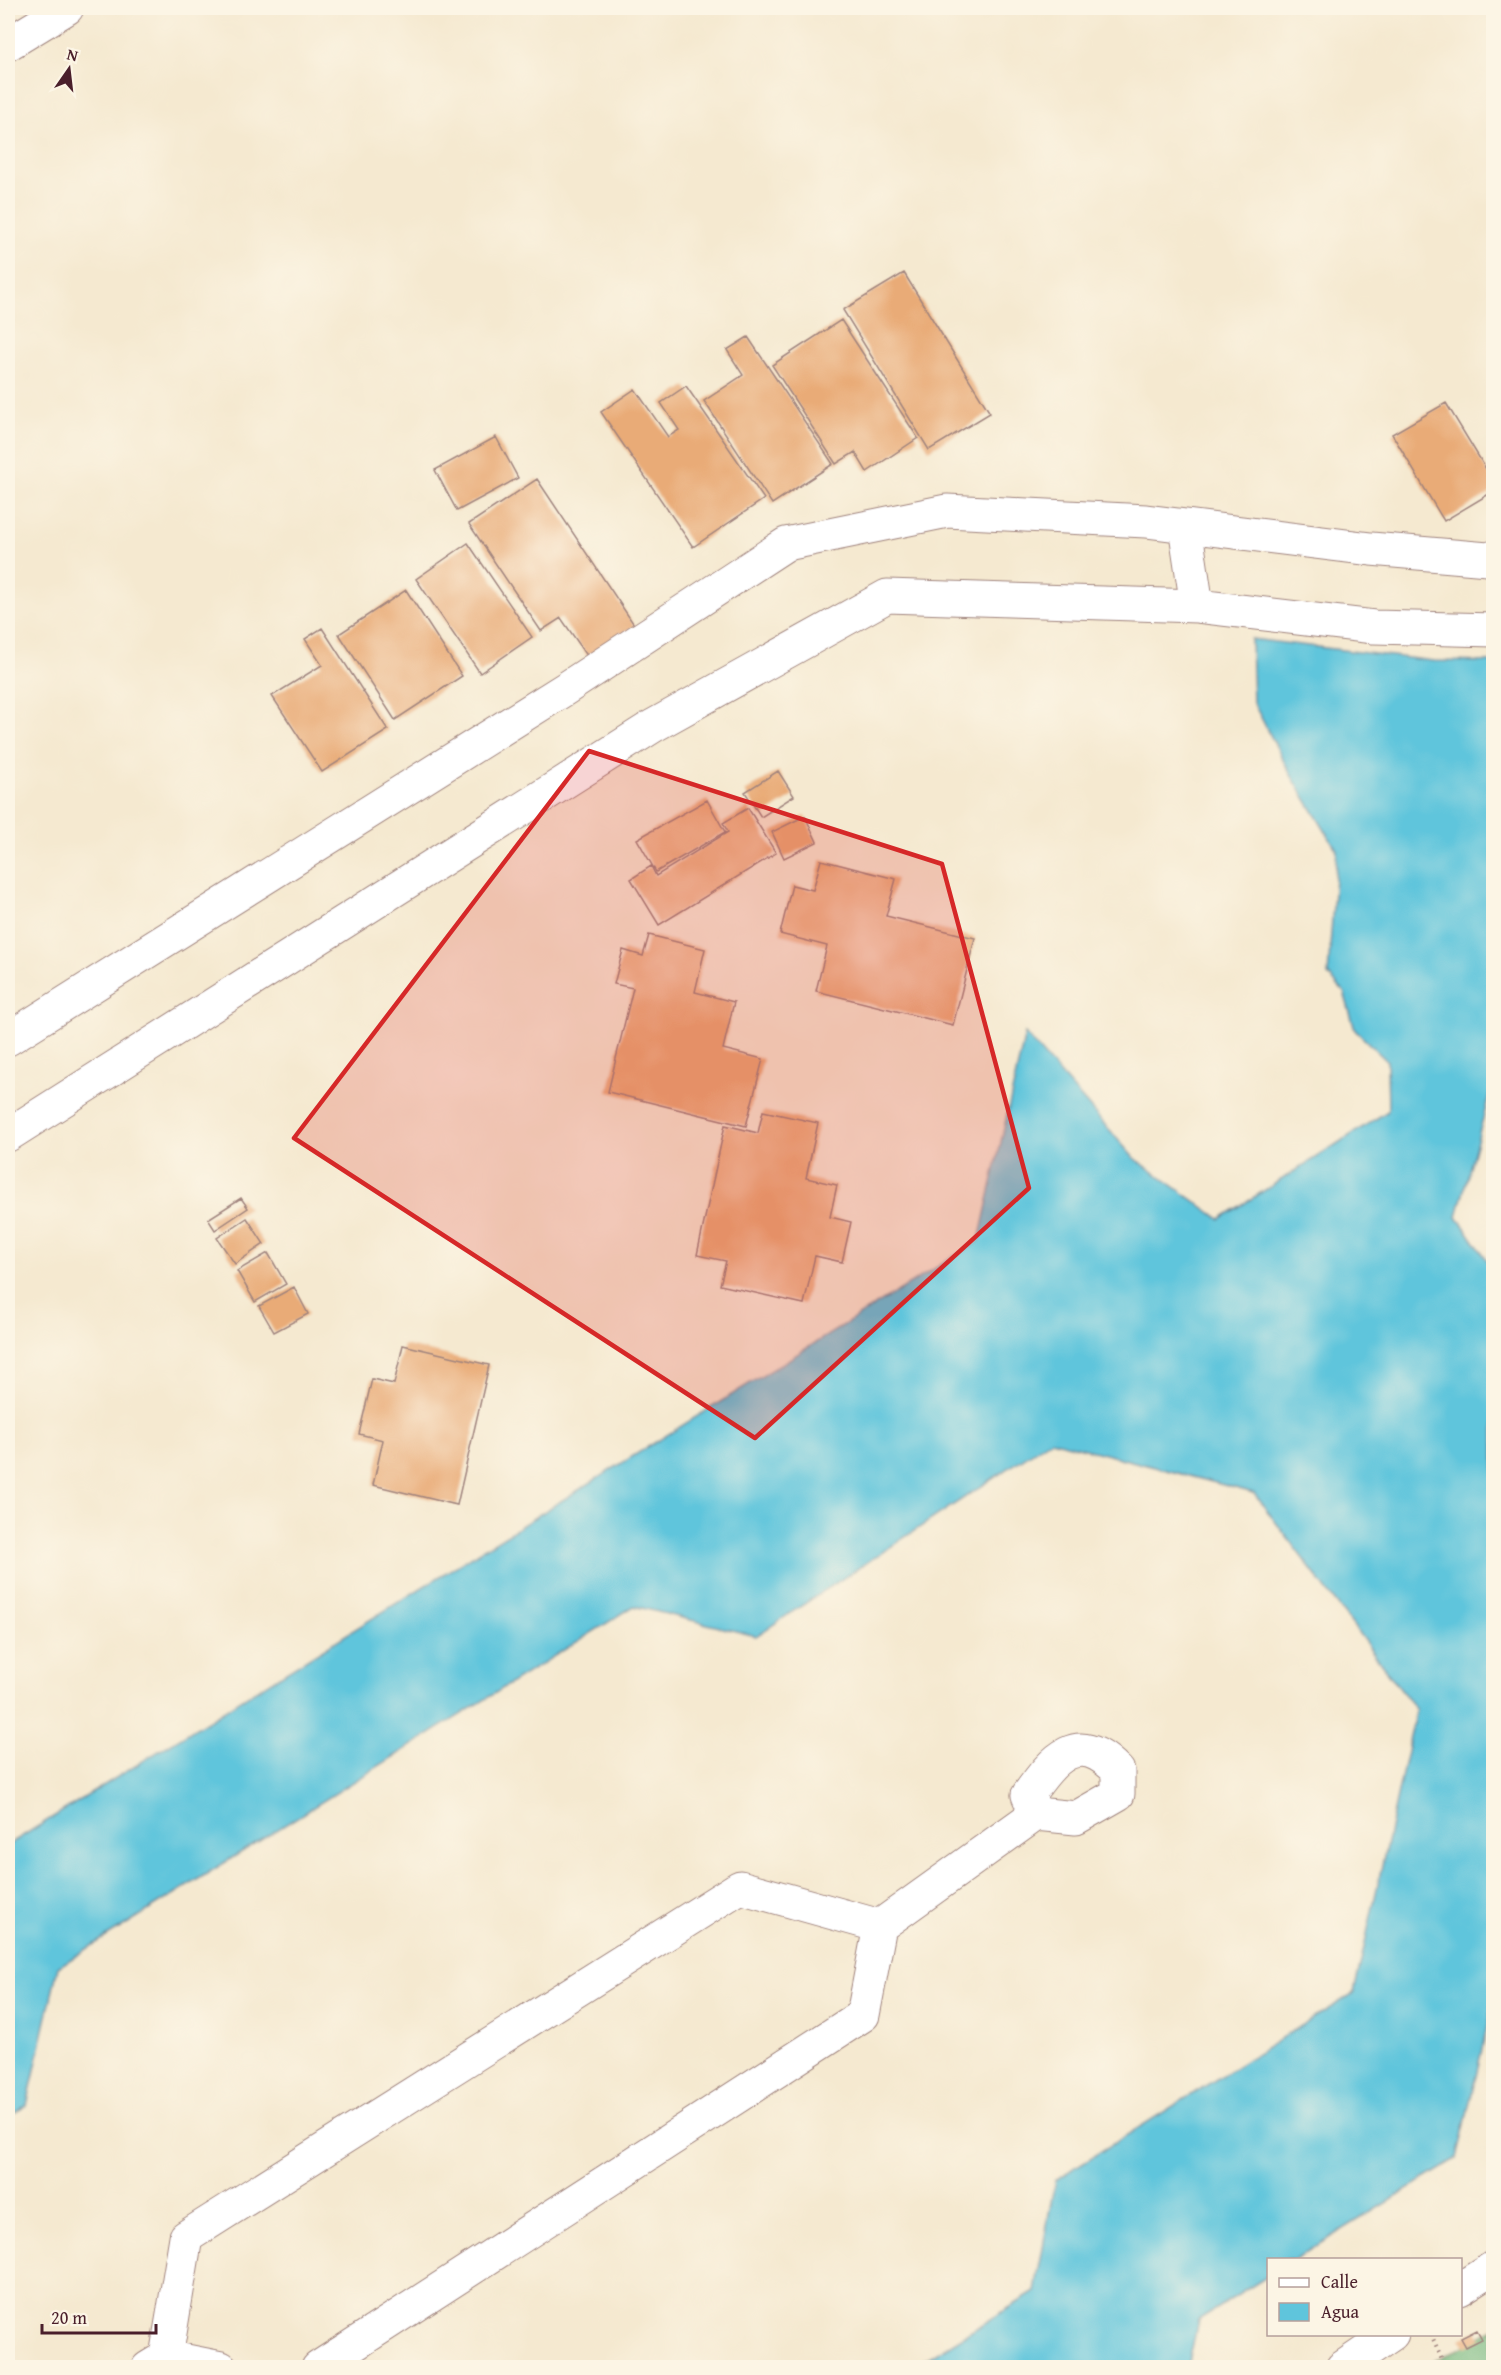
<svg xmlns="http://www.w3.org/2000/svg" width="1501" height="2375" font-family="'Gentium Book Plus',serif">
	<style>
		.forest { fill: #70b67a; stroke: #5d6a52; stroke-width: 1.5 }
		.water { fill: #5fc5dc; stroke: #547284; stroke-width: 1.5 }
		.building { fill: #e9ab77 }
		.lines { fill: none; stroke-linecap: round; stroke-linejoin: round }
		.street-casing { stroke: #a0847e; stroke-width: 35 }
		.path { stroke: #a0847e; stroke-width: 4; stroke-dasharray: 1.5 4.5; stroke-linecap: butt }
		.street { stroke: #fff; stroke-width: 33 }
		.marked { fill: #d62828; fill-opacity: 0.2; stroke: #d62828; stroke-width: 4.5; stroke-linejoin: round }
	</style>
	<rect width="100%" height="100%" fill="#fcf5e5"/>
	<filter id="ink" filterUnits="userSpaceOnUse"><feTurbulence type="fractalNoise" baseFrequency=".0167" numOctaves="2"/><feDisplacementMap in="SourceGraphic" scale="12" xChannelSelector="R" yChannelSelector="G"/><feConvolveMatrix kernelMatrix="1 2 1 2 8 2 1 2 1" color-interpolation-filters="sRGB"/></filter>
	<filter id="wash" filterUnits="userSpaceOnUse"><feTurbulence type="fractalNoise" baseFrequency=".008" numOctaves="4" result="noise"/><feDisplacementMap in="SourceGraphic" scale="24" xChannelSelector="R" yChannelSelector="G"/><feGaussianBlur stdDeviation="1.35" result="paint"/><feColorMatrix in="noise" values="0 0 0 0 0 0 0 0 0 0 0 0 0 0 0 0 0 1.4 0 .05"/><feComposite in="paint" operator="in"/></filter>
	<g filter="url(#wash)">
		<rect width="100%" height="100%" fill="#f5e9d0"/>
		<path class="forest" d="M1493 2329V2367H1425Z"/>
		<path class="water" d="M1251 639 1433 661 1493 662V1081L1457 1216 1494 1270V1996L1457 2159 1295 2259 1268 2260V2276L1198 2320 1188 2367H913L1035 2292 1055 2180 1354 1993 1416 1710 1254 1493 1051 1440 756 1636 634 1606 58 1967 27 2105 8 2117V1845L979 1241 1025 1034 1134 1158 1220 1219 1388 1111 1387 1061 1355 1030 1344 992 1328 975 1337 850 1291 775 1253 702Z"/>
		<g id="blocks">
			<path class="building" d="M904 273 990 413 929 450 843 310Z
				M841 320 918 438 867 472 855 452 836 464 772 365Z
				M748 337 833 464 772 504 704 401 743 375 727 350Z
				M686 386 764 499 693 547 601 412 635 389 668 437 679 430 661 403Z
				M1446 403 1494 482V491L1444 521 1392 434Z
				M496 437 518 478 457 511 435 470Z
				M537 479 635 626 588 657 561 618 541 631 469 524Z
				M468 543 532 637 480 673 416 579Z
				M406 590 462 676 395 720 339 634Z
				M322 628 388 730 322 772 272 696 322 665 305 639Z
				M778 771 794 796 761 817 745 792Z
				M707 800 725 832 656 872 637 839Z
				M748 808 776 853 659 925 631 879 651 866 656 876 728 832 723 823Z
				M805 816 817 842 784 858 772 832Z
				M821 860 896 879 886 916 975 938 953 1025 816 991 827 946 780 934 792 885 813 890Z
				M649 935 705 949 695 992 734 1002 723 1049 763 1059 746 1126 608 1092 633 988 614 984 623 950 643 956Z
				M763 1111 818 1123 806 1178 837 1185 830 1217 851 1222 842 1262 815 1256 804 1304 720 1285 726 1261 697 1255 725 1125 758 1133Z
				M241 1198 248 1208 215 1230 208 1219Z
				M247 1218 264 1244 235 1264 217 1238Z
				M268 1253 286 1284 255 1302 237 1271Z
				M294 1287 308 1314 274 1332 259 1306Z
				M403 1345 489 1365 457 1505 373 1485 383 1440 359 1434 372 1379 394 1384Z
				M1477 2330 1482 2339 1466 2347 1461 2338Z"/>
		</g>
	</g>
	<g filter="url(#ink)">
		<use href="#blocks" fill-opacity="0" stroke="#a0847e" stroke-width="1.5"/>
		<g class="lines">
			<g class="street-casing">
				<path id="street" d="M8 44 67 8
					M1185 526 1197 606
					M8 1039 565 689 786 544 947 511 1146 521 1371 549 1488 559 1494 557
					M8 1135 653 726 887 596 1197 606 1374 627 1494 630
					M1460 2289 1494 2267
					M166 2357 186 2237 740 1887 880 1926
					M148 2368 166 2357 221 2368
					M318 2368 863 2015 880 1926 1036 1814 1076 1818 1118 1794V1771C1077 1728 1054 1759 1028 1795L1036 1814
					M1342 2368 1392 2334"/>
			</g>
			<path class="path" d="M1431 2334 1446 2368"/>
			<use href="#street" class="street"/>
		</g>
	</g>
	<path class="marked" d="M589 751 942 864 1029 1188 755 1438 294 1138Z"/>
	<rect width="1501" height="2375" fill="none" stroke="#fcf5e5" stroke-width="30"/>
	<rect x="1267" y="2258" width="195" height="78" fill="#fcf5e5" stroke="#b59f9b" stroke-width="1.5"/>
	<rect x="1279" y="2278" width="30" height="9" fill="#ffffff" stroke="#b59f9b" stroke-width="1.5"/>
	<text x="1321" y="2288" font-size="18" fill="#4a1f2b">Calle</text>
	<rect x="1279" y="2303" width="30" height="18" fill="#5fc5dc" stroke="#b59f9b" stroke-width="1.5"/>
	<text x="1321" y="2318" font-size="18" fill="#4a1f2b">Agua</text>
	<g transform="translate(69 69) rotate(14)" stroke="#fcf5e5" stroke-width="4.5" paint-order="stroke">
	<path d="M0-4.5L10 22L0 15L-10 22Z" fill="#4a1f2b"/>
	<text y="-9" font-size="16" font-weight="bold" text-anchor="middle" fill="#4a1f2b">N</text>
	</g>
	<path d="M42 2324v9h114v-9" fill="none" stroke="#4a1f2b" stroke-width="3"/>
	<text x="51" y="2324" font-size="18" fill="#4a1f2b" stroke="#fcf5e5" stroke-width="4.5" paint-order="stroke">20 m</text>
</svg>
